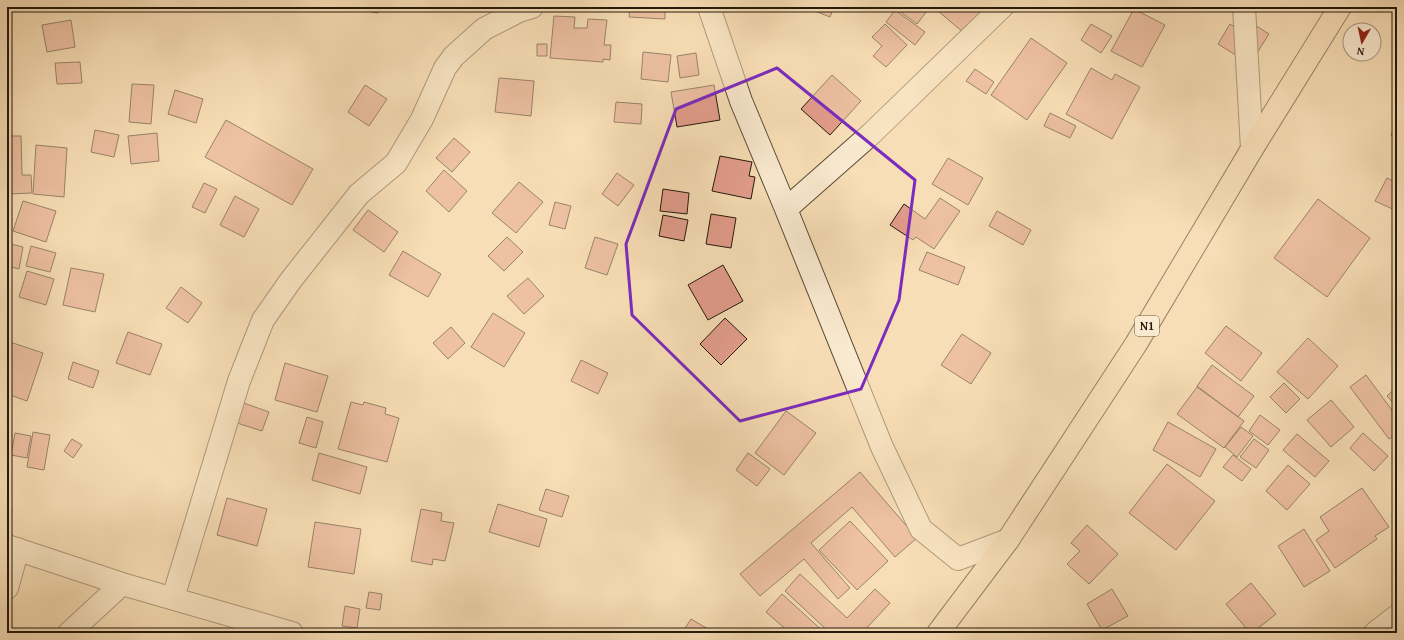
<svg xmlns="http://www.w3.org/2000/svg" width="1404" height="640" font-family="'Gentium Book Plus',serif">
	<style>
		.building { fill: #e39d8c; stroke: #23190c }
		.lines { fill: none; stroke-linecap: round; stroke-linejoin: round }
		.minor-casing { stroke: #584a36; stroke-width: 24 }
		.highway-casing { stroke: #23190c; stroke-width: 24 }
		.minor { stroke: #faead0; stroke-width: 22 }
		.highway { stroke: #f8deb6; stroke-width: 22 }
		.marked { fill: none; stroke: #7b2cbf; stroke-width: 3; stroke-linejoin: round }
		.labels { text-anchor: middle; stroke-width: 3; stroke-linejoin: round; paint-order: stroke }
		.shield { fill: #faead0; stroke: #645847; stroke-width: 1 }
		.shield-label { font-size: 12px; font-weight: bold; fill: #23190c }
	</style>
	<rect width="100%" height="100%" fill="#f8deb6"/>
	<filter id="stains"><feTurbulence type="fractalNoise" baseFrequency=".005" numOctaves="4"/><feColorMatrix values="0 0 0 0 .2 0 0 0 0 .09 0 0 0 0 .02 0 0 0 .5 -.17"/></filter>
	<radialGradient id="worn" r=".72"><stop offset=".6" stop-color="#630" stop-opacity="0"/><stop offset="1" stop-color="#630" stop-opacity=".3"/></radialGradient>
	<path class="building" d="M354 7H379L378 13 354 9Z
		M630 7H665V19L629 17Z
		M805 7H834L830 17Z
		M894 7H930L917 24Z
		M941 7H979L983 11 964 33 938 11Z
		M1134 9 1165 25 1142 67 1111 51Z
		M895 10 925 32 915 45 886 22Z
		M554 16 575 17 574 28H587L588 19 607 20 604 45H611L610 60 603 59V62L550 58Z
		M71 20 75 47 47 52 42 25Z
		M1247 20 1269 34 1250 64 1218 44 1230 24 1241 31Z
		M885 24 907 45 886 67 873 56 882 46 872 37Z
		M1091 24 1112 36 1101 53 1081 40Z
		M1031 38 1067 63 1027 120 991 95Z
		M537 44H547V56H537Z
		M643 52 671 55 668 82 641 79Z
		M696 53 699 75 680 78 677 56Z
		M80 62 82 83 57 84 55 63Z
		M1091 68 1112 80 1115 74 1140 87 1112 139 1066 114Z
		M975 69 994 82 986 94 966 81Z
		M832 75 861 101 830 135 801 109Z
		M499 78 534 81 531 116 495 112Z
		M132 84 154 85 151 124 129 122Z
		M365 85 387 99 369 126 348 112Z
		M714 85 720 120 677 127 671 92Z
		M175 90 203 99 196 123 168 114Z
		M616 102 642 104 641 124 614 122Z
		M1050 113 1076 126 1070 138 1044 126Z
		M226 120 313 169 292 205 205 157Z
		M1397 123V138L1391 135Z
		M95 130 119 135 114 157 91 152Z
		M157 133 159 161 131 164 128 136Z
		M7 136H21L22 175H31L32 193 7 194Z
		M454 138 470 152 452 172 436 158Z
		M36 145 67 148 64 197 33 194Z
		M720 156 752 162 749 176 755 177 751 199 712 191Z
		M948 158 983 178 968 205 932 184Z
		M444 170 467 191 449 212 426 191Z
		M617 173 634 185 618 206 602 194Z
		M1387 178 1397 183V211L1375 201Z
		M519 182 543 202 516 233 492 213Z
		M204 183 217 189 205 213 192 207Z
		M663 189 689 193 687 214 660 211Z
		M235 196 259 209 244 237 220 225Z
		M940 198 960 211 934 249 916 237 913 240 890 225 904 204 925 219Z
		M1318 199 1370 238 1327 297 1274 258Z
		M23 201 56 211 46 242 13 231Z
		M555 202 571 206 565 229 549 225Z
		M368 210 398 232 384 252 353 230Z
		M997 211 1031 230 1023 245 989 226Z
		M711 214 736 218 731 248 706 244Z
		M663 215 688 220 684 241 659 236Z
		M507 237 523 252 504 271 488 256Z
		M595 237 618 244 607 275 585 268Z
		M7 243 23 247 19 269 7 266Z
		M31 246 56 253 50 272 26 266Z
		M403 251 441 274 428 297 389 275Z
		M927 252 965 267 958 285 919 270Z
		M723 265 743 301 708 320 688 285Z
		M71 268 104 274 95 312 63 305Z
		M27 271 54 279 46 305 19 297Z
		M528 278 544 296 524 314 507 296Z
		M181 287 202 303 188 323 166 308Z
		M493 313 525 333 504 367 471 347Z
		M725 318 747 339 721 365 700 344Z
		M1226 326 1262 353 1241 381 1205 353Z
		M451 327 465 343 448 359 433 343Z
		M128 332 162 344 150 375 116 363Z
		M962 334 991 353 971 384 941 365Z
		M1308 338 1338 366 1308 399 1277 372Z
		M7 341 43 353 27 401 7 394Z
		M581 360 608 373 598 394 571 381Z
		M73 362 99 371 93 388 68 379Z
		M285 363 328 376 317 412 275 400Z
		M1212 365 1254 396 1238 417 1197 386Z
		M1366 375 1397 417V433L1389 439 1350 387Z
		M1284 383 1300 399 1286 413 1270 397Z
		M1197 387 1244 421 1224 448 1177 414Z
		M1397 387V407L1387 396Z
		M1331 400 1354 427 1331 447 1307 420Z
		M241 402 269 412 262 431 234 422Z
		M351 402 363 405 364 402 386 408 385 414 399 418 387 462 338 449Z
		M786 411 816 433 784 475 755 453Z
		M1260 415 1280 430 1268 445 1249 431Z
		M307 417 323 422 316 448 299 443Z
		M1168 422 1216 449 1200 477 1153 450Z
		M1241 427 1253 436 1237 457 1225 447Z
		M33 432 50 435 44 470 27 467Z
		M15 433 31 436 27 458 11 455Z
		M1363 433 1388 456 1374 471 1350 448Z
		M7 434 12 435 7 465Z
		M1297 434 1329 461 1315 477 1283 450Z
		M72 439 82 445 73 458 64 451Z
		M1254 439 1269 450 1256 468 1240 457Z
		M319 453 367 467 360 494 312 480Z
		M748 453 770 469 757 486 736 470Z
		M1233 455 1251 469 1242 481 1223 467Z
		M1167 464 1215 501 1176 550 1129 513Z
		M1288 465 1310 484 1287 510 1266 491Z
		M860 472 917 538 895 557 852 507 811 543 850 588 838 599 804 559 760 596 740 574Z
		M1362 488 1389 527 1375 536 1377 539 1335 568 1316 540 1329 531 1320 517Z
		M546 489 569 496 562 517 539 510Z
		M227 498 267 509 257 546 217 535Z
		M498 504 547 519 539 547 489 532Z
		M7 509 12 510 11 521H7Z
		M421 509 442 513 441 521 454 523 445 561 433 559 432 565 411 561Z
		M850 521 888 561 857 590 819 550Z
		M315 522 361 529 354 574 308 567Z
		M1087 525 1118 554 1089 584 1067 564 1080 551 1071 543Z
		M1304 529 1330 571 1304 587 1278 546Z
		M800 574 847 618 875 589 890 603 862 633H830L785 591Z
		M1251 583 1276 614 1252 633H1250L1226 604Z
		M1112 589 1128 616 1102 630 1087 604Z
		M369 592 382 594 380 610 366 608Z
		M782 594 825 633H790L766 612Z
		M345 606 360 609 357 628 342 626Z
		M691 619 708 629 705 633H682Z"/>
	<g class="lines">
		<g class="minor-casing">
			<path id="minor" d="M709 7 741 101 786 209 882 447 921 529 958 559 1008 540
				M1244 7 1252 149
				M786 209 871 134 1002 7
				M7 546 122 584 292 633
				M7 588 18 549
				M173 598 239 381 263 320 291 280 359 194 396 163 422 119 445 68 454 56 484 29 519 11 532 7
				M69 633 122 584
				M1375 633 1397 616"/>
		</g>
		<g class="highway-casing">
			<path id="highway" d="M938 633 1008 540 1136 344 1252 149 1340 7"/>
		</g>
		<use href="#minor" class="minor"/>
		<use href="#highway" class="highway"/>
	</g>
	<path d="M0 0H1404V640H0ZM777 68 915 180 899 300 861 389 740 421 632 315 626 244 676 109Z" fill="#f8deb6" fill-opacity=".55" fill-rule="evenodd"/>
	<path class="marked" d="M777 68 915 180 899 300 861 389 740 421 632 315 626 244 676 109Z"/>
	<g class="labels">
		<rect class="shield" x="1135" y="316" width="24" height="20" rx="3"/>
		<g class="shield-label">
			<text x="1147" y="330">N1</text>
		</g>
	</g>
	<rect width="1404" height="640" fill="none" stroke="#f8deb6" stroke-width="24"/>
	<rect x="8" y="8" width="1388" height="624" fill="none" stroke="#23190c" stroke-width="2"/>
	<rect x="12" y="12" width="1380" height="616" fill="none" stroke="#23190c"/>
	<g transform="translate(1362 42) rotate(189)"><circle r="19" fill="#faead0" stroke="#a49682"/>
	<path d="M0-3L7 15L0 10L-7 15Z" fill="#8f2418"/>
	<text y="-6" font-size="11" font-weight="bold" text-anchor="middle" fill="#23190c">N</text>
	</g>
	<rect width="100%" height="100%" filter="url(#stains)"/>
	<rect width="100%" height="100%" fill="url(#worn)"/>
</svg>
